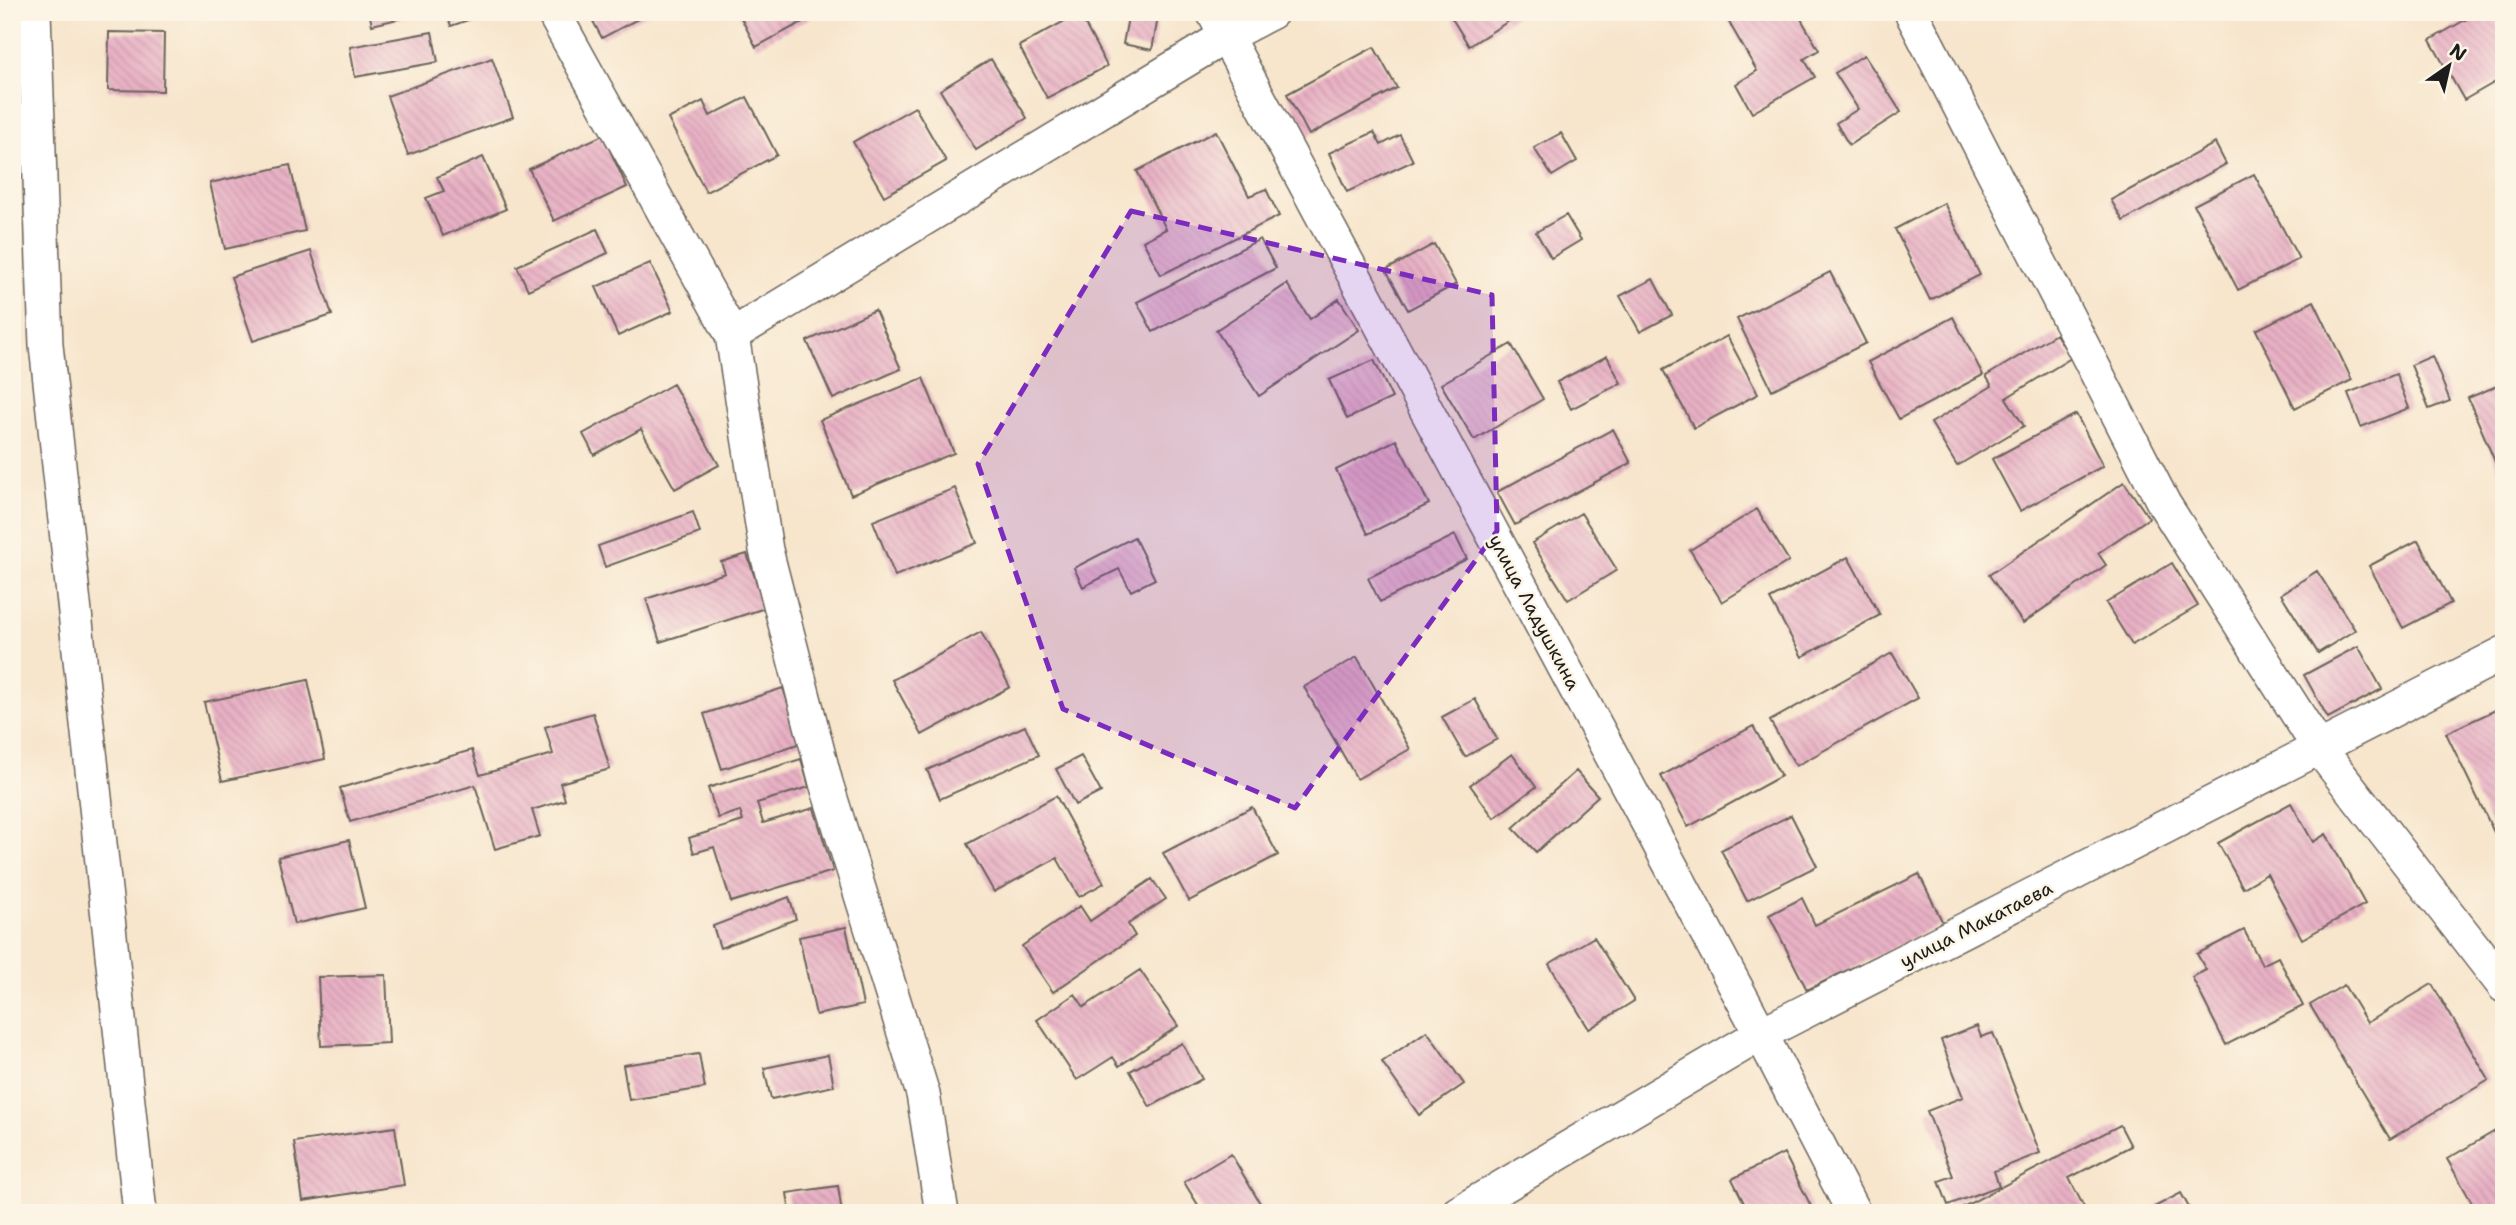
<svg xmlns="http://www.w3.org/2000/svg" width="2516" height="1225" font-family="'Shantell Sans',sans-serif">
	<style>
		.building { fill: url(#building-back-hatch) }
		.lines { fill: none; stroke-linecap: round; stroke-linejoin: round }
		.street-casing { stroke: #69625a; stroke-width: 36 }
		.street { stroke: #fff; stroke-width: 33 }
		.marked { fill: #7b2cbf; fill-opacity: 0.2; stroke: #7b2cbf; stroke-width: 5; stroke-dasharray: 14 9; stroke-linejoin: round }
		.labels { text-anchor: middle; stroke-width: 5; stroke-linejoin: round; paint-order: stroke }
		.street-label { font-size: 19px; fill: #1c1c1c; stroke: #fcf5e5 }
	</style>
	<defs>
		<pattern id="building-back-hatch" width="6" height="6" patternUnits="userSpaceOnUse" patternTransform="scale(1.75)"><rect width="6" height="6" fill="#e8b0c4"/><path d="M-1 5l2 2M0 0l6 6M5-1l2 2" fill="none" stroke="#c697a8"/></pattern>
	</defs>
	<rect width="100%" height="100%" fill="#fcf5e5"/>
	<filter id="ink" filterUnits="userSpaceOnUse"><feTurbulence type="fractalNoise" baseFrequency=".0143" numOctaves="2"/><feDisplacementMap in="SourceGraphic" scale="14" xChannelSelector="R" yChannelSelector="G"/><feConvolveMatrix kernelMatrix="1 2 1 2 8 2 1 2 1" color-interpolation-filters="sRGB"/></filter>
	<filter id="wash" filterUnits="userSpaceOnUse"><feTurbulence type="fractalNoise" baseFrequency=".00686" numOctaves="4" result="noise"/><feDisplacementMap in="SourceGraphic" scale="28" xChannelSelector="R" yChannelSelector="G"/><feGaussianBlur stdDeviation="1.57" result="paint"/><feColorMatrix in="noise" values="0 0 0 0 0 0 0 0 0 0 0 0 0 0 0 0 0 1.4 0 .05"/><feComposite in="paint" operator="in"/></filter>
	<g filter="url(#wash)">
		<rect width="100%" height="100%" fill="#f7e5cc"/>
		<g id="blocks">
			<path class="building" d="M369 12H424V13L372 25Z
				M446 12H488V13L451 26Z
				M588 12H651L602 38Z
				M738 12H821L756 47Z
				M1129 12H1159L1152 50 1123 44Z
				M1448 12H1523L1469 46Z
				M1723 12H1797L1819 50 1804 59 1815 77 1752 113 1736 84 1757 71Z
				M2479 12H2501L2504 16V77L2464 100 2430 40Z
				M1079 13 1107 66 1047 98 1019 46Z
				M109 32 164 33 163 91 108 90Z
				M432 32 438 62 355 77 350 47Z
				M1374 47 1397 88 1309 135 1287 94Z
				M1864 55 1901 112 1849 145 1836 123 1858 109 1835 73Z
				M492 58 513 117 408 155 387 96Z
				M991 59 1027 118 976 150 940 90Z
				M747 97 777 155 706 192 668 119 703 101 710 116Z
				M915 107 946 161 884 196 853 142Z
				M1216 131 1249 196 1266 189 1279 216 1161 275 1143 241 1166 229 1137 171Z
				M1374 132 1381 145 1400 135 1413 161 1347 192 1329 153Z
				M1561 133 1577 161 1552 176 1534 148Z
				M603 135 627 187 554 221 529 169Z
				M2215 143 2226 164 2123 221 2111 200Z
				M483 157 506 209 443 236 426 198 444 191 437 177Z
				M290 165 305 231 225 249 210 183Z
				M2254 174 2299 259 2238 290 2194 205Z
				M1944 203 1980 275 1930 300 1895 229Z
				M1566 215 1581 240 1551 258 1536 232Z
				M597 229 608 253 528 290 517 266Z
				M1260 239 1276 268 1153 332 1137 302Z
				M1434 244 1456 284 1408 310 1386 270Z
				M311 251 332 315 253 341 231 277Z
				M650 263 673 311 618 336 596 287Z
				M1830 272 1866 343 1772 390 1737 319Z
				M1653 279 1672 315 1640 332 1620 296Z
				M1287 284 1310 319 1339 299 1359 330 1259 396 1216 330Z
				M2314 301 2352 380 2295 408 2256 330Z
				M875 310 901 369 833 399 807 341Z
				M1953 317 1983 375 1899 419 1868 362Z
				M2056 334 2071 358 2006 398 2024 426 1957 466 1931 423 1992 386 1986 376Z
				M1727 336 1758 394 1694 428 1663 370Z
				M1511 344 1543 399 1474 440 1441 384Z
				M1607 356 1621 383 1571 409 1557 382Z
				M2432 356 2450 401 2429 409 2411 365Z
				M1374 360 1392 398 1347 419 1329 380Z
				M2396 374 2409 408 2361 427 2348 393Z
				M923 378 954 453 851 495 820 420Z
				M2504 383V483L2468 398Z
				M673 384 719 465 675 489 641 429 594 455 583 434Z
				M2076 414 2103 466 2020 511 1992 459Z
				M1613 429 1631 463 1515 525 1497 492Z
				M1396 440 1429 504 1368 534 1336 470Z
				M2124 482 2149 518 2098 553 2106 565 2023 623 1989 575Z
				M955 488 977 543 895 576 873 521Z
				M1757 509 1789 561 1722 602 1690 550Z
				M693 512 700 533 605 567 598 546Z
				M1581 513 1617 570 1568 600 1532 543Z
				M1455 535 1467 559 1380 602 1368 578Z
				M1134 537 1155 579 1131 591 1119 569 1083 587 1074 568Z
				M2418 540 2451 603 2403 628 2369 566Z
				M747 554 765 608 660 642 646 599 725 573 721 562Z
				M1848 557 1880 615 1802 657 1770 599Z
				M2172 563 2198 606 2132 645 2106 603Z
				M2317 571 2355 630 2318 653 2281 594Z
				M981 632 1010 687 922 735 892 680Z
				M2358 646 2382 689 2328 718 2304 675Z
				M1892 653 1918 698 1796 766 1770 721Z
				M1357 657 1410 749 1357 779 1304 687Z
				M308 680 325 759 222 781 204 702Z
				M783 688 801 743 722 769 704 714Z
				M1475 699 1497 739 1465 757 1442 717Z
				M2504 706V853L2446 733Z
				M593 713 610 769 560 783 565 800 532 810 540 836 495 849 475 785 350 822 340 788 472 750 480 775 553 754 545 727Z
				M1025 726 1039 755 940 799 927 770Z
				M1753 726 1781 776 1688 827 1661 776Z
				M1512 754 1536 787 1494 818 1470 785Z
				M1081 756 1101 792 1075 805 1056 769Z
				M801 759 809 787 757 803 763 823 814 808 833 871 731 902 714 847 694 853 689 838 743 821 740 811 718 818 708 788Z
				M1576 771 1598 796 1536 852 1513 828Z
				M1056 796 1104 883 1079 897 1057 858 994 892 967 844Z
				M2291 803 2313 842 2326 834 2365 904 2302 939 2267 874 2243 888 2218 843Z
				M1252 807 1278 855 1189 901 1163 853Z
				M1791 815 1817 866 1747 901 1721 850Z
				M349 840 365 908 294 924 278 857Z
				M1919 874 1943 923 1807 990 1769 915 1802 898 1815 925Z
				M1152 879 1166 899 1128 924 1135 936 1053 992 1022 946 1080 906 1090 921Z
				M789 897 796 919 720 948 713 926Z
				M846 927 863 1005 816 1015 799 937Z
				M2244 930 2262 965 2278 957 2303 1006 2226 1045 2192 977 2206 970 2197 954Z
				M1594 937 1634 1001 1589 1029 1549 964Z
				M1140 970 1178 1026 1119 1066 1113 1057 1077 1080 1037 1020 1075 994 1084 1007Z
				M386 975 389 1043 321 1046 318 977Z
				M2432 984 2489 1080 2390 1139 2310 1005 2344 985 2367 1023Z
				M1977 1026 1981 1037 1993 1033 2040 1153 1994 1171 1999 1186 1948 1205 1939 1181 1953 1176 1927 1111 1963 1097 1941 1040Z
				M1427 1031 1464 1084 1419 1115 1382 1062Z
				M1182 1043 1202 1079 1150 1107 1130 1071Z
				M699 1054 705 1088 629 1100 623 1065Z
				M828 1055 834 1086 771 1099 764 1068Z
				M2120 1125 2131 1146 2069 1178 2087 1213H1959L1957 1210Z
				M2504 1126V1213H2478L2447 1159Z
				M395 1127 404 1185 303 1201 294 1142Z
				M1784 1153 1812 1208 1802 1213H1749L1732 1179Z
				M1231 1154 1264 1210 1259 1213H1203L1184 1182Z
				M838 1186 842 1213H790L787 1193Z
				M2181 1193 2192 1213H2143Z"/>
		</g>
	</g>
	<g filter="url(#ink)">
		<use href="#blocks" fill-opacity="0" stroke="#69625a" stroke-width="2"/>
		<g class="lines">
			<g class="street-casing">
				<path id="street" d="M34 12 46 345 140 1213
					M553 12 732 335 766 550 826 783 923 1094 942 1213
					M1213 12 1761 1034 1854 1213
					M1911 12 2164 504 2319 748 2504 986
					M732 335 1226 36 1272 12
					M1458 1213 1761 1034 2504 653"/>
			</g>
			<use href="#street" class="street"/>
		</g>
	</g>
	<path class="marked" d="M1131 211 1492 295 1497 531 1295 808 1063 709 978 464Z"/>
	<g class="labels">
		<g class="street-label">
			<text transform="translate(1535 612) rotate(62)" y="7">улица Ладушкина</text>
			<text transform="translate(1976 924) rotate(-27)" y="7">улица Макатаева</text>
		</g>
	</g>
	<rect width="2516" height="1225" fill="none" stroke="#fcf5e5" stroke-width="42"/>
	<g transform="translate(2449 66) rotate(34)" stroke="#fcf5e5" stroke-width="5" paint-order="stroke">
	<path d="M0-5L12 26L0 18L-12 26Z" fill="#1c1c1c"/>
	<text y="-10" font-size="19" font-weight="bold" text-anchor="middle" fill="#1c1c1c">N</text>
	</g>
</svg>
